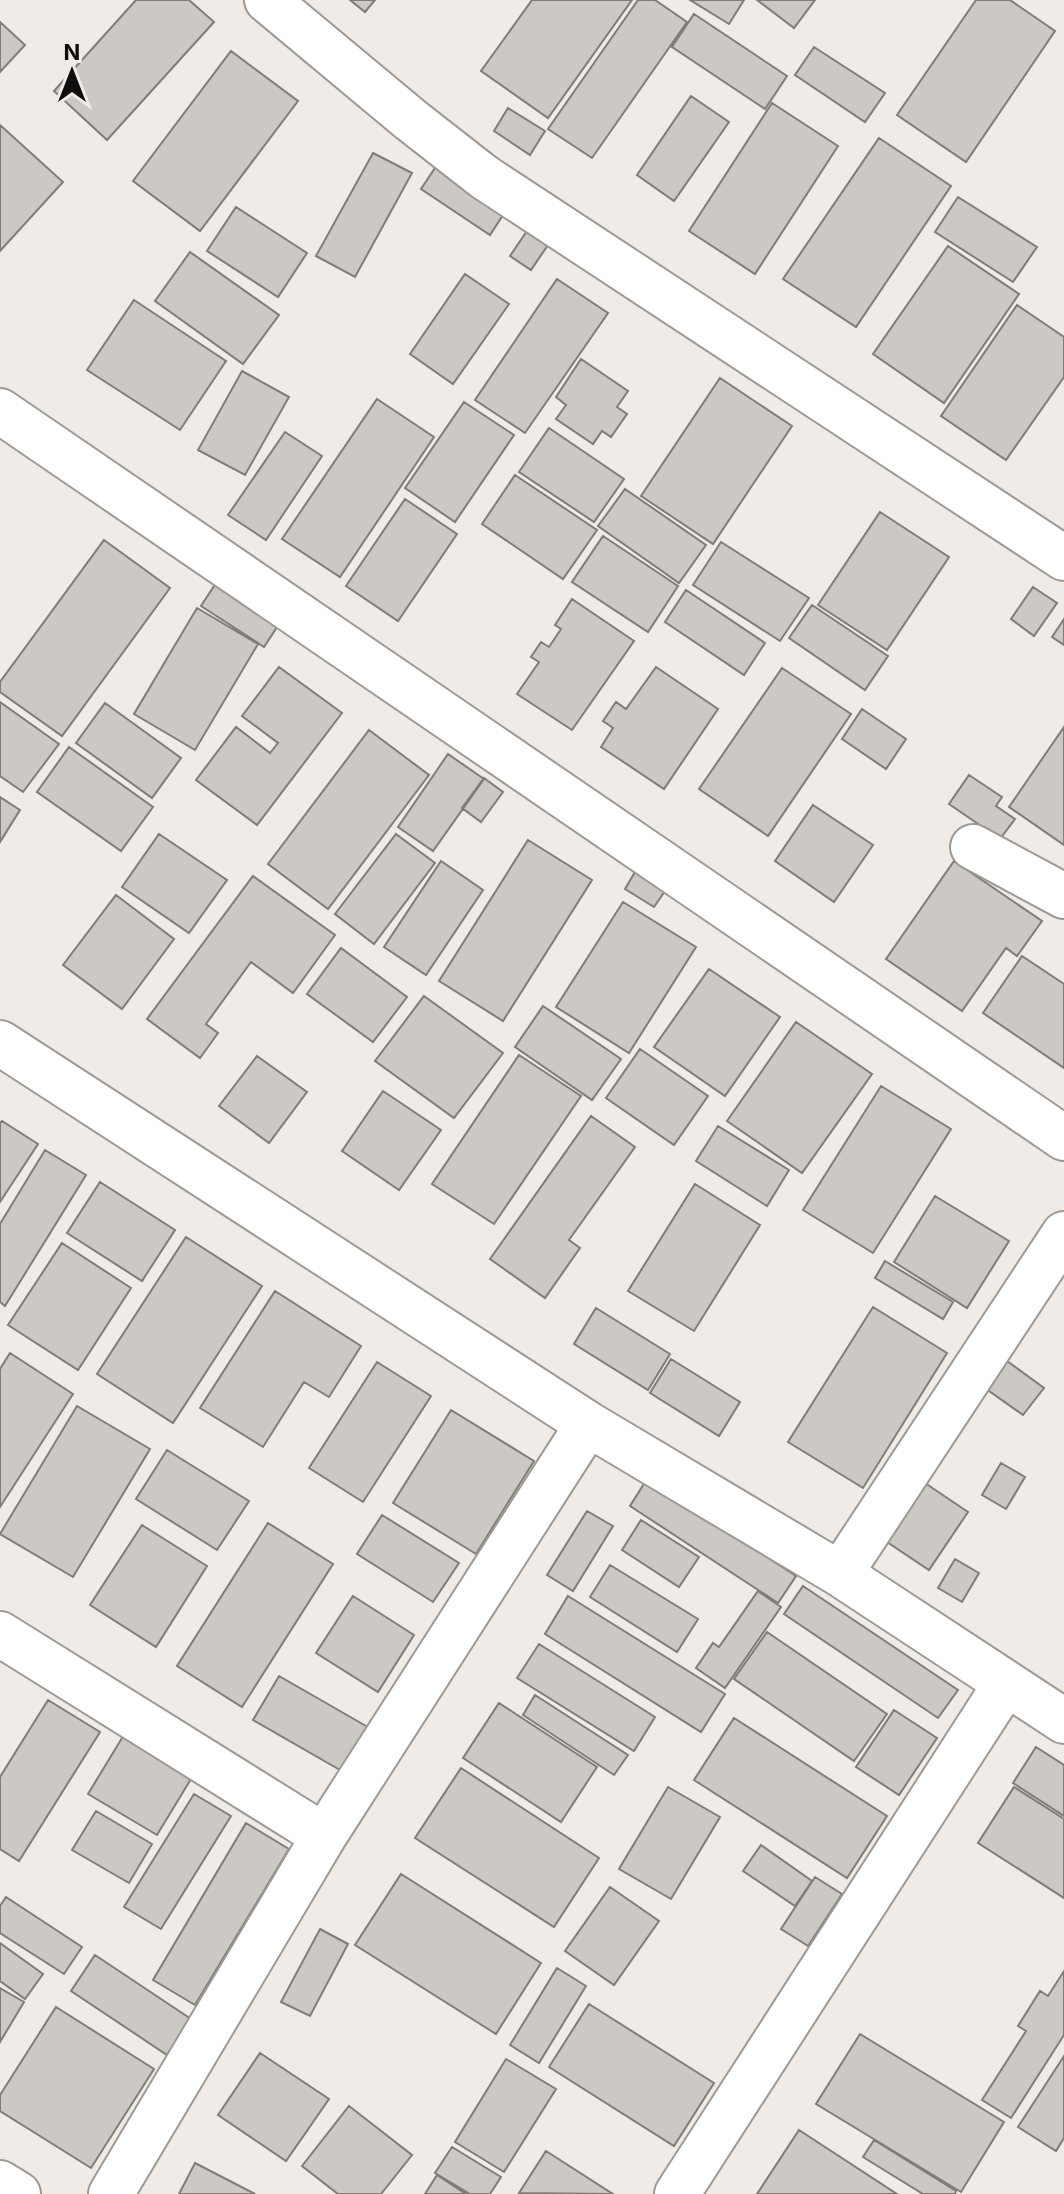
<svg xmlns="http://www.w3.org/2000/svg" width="1064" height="2194" font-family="Inter,sans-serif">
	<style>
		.building { fill: #ccc8c3; stroke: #807c78; stroke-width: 2 }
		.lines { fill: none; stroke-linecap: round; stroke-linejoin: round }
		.minor-casing { stroke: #9e9995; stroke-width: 48 }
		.minor { stroke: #fff; stroke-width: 44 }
	</style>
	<rect width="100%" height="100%" fill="#f0ebe6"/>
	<path class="building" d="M136 0H189L214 22 107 140 54 91Z
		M350 0H375L365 12Z
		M532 0H632L548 118 481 71Z
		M638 0H655L687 22 592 158 548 129Z
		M690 0H744L729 24Z
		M757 0H815L794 28Z
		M976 0H1010L1055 31 966 162 897 115Z
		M694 14 787 76 765 109 672 47Z
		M0 22 25 45 0 72Z
		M814 47 885 93 865 122 795 75Z
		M231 51 298 101 200 231 133 181Z
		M691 96 729 122 674 201 637 175Z
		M772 103 838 146 755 274 689 231Z
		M508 108 545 131 530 155 494 131Z
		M0 125 63 182 0 251Z
		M879 138 951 186 856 327 783 279Z
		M373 153 412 173 355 277 316 256Z
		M443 156 512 201 490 235 421 189Z
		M958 197 1037 247 1013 282 935 232Z
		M236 207 307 253 278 297 207 251Z
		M529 228 550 242 531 270 510 256Z
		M948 246 1019 294 944 403 873 354Z
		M190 252 279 315 243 364 155 301Z
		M465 274 509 304 453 384 410 354Z
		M557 279 608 313 525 433 475 400Z
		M134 300 226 361 180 430 87 370Z
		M1017 305 1064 337V377L1006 460 941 416Z
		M581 359 628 391 617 407 627 414 611 437 602 431 593 444 556 419 566 405 556 397Z
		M242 371 289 397 245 475 198 450Z
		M720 378 792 426 713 544 641 496Z
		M377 399 434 437 340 577 282 539Z
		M464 402 514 435 455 522 405 488Z
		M549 428 624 479 594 522 519 472Z
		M285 432 322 456 266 540 228 515Z
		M515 475 597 530 563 579 482 524Z
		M625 489 706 545 679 583 598 526Z
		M405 499 457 534 398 621 346 586Z
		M880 512 949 557 887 650 818 605Z
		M603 536 678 586 648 632 572 582Z
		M104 540 170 588 62 736 0 692V682Z
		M721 542 809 598 780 641 693 585Z
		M218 580 281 621 264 647 201 606Z
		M1033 587 1057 603 1034 636 1011 619Z
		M686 590 765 643 744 675 665 622Z
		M572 599 634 641 572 730 517 694 539 662 531 657 541 642 549 647 561 629 555 625Z
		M812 605 888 656 865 690 789 638Z
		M197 608 258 644 195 750 134 714Z
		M1064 619V645L1052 637Z
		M279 667 342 713 257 825 196 780 236 727 270 753 278 743 242 716Z
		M656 667 718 709 664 789 601 747 613 728 603 721 616 702 626 709Z
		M782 668 851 714 768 836 699 789Z
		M0 702 59 744 23 792 0 776Z
		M105 703 181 758 152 798 76 743Z
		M862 709 906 739 886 769 842 739Z
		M1064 727V845L1009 807Z
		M369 730 429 775 328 909 268 864Z
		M69 747 153 807 121 851 37 792Z
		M448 754 484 779 433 851 398 827Z
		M969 775 1002 797 996 806 1015 819 1000 839 949 804Z
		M484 778 503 792 481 822 462 808Z
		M0 797 20 810 0 842Z
		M813 805 873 845 834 902 775 861Z
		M159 834 227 880 189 933 122 887Z
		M396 834 435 863 374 944 335 914Z
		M528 840 592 880 503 1021 439 981Z
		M441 861 483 890 426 975 384 947Z
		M954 861 1042 921 1017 956 1006 948 962 1011 886 959Z
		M635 872 665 891 654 907 625 889Z
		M253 876 335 935 293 993 251 962 206 1024 218 1033 200 1058 147 1019Z
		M116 895 174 939 122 1009 63 965Z
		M623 902 696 947 629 1053 556 1007Z
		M341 948 407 997 373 1042 307 994Z
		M1022 956 1064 984V1068L983 1013Z
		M709 969 780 1017 725 1096 654 1047Z
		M424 996 503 1053 454 1118 375 1061Z
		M543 1006 621 1059 592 1100 515 1047Z
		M796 1022 872 1074 802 1173 727 1121Z
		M640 1049 708 1096 674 1145 606 1098Z
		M519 1055 581 1096 494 1224 432 1184Z
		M257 1056 307 1092 269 1143 219 1106Z
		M881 1086 951 1129 873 1253 803 1210Z
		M383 1091 441 1130 399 1190 342 1151Z
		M591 1116 635 1147 569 1240 580 1248 545 1298 490 1259Z
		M2 1121 38 1144 0 1202V1123Z
		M718 1126 789 1170 767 1206 696 1161Z
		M45 1150 86 1175 5 1306 0 1302V1224Z
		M100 1182 175 1230 142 1281 67 1233Z
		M695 1184 760 1225 694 1331 628 1291Z
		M935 1196 1009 1241 967 1308 894 1262Z
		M186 1237 262 1286 173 1423 97 1374Z
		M62 1243 131 1288 78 1370 8 1325Z
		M885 1261 953 1302 943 1319 875 1278Z
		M275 1291 361 1346 329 1397 304 1382 263 1447 200 1408Z
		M873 1307 947 1353 863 1488 788 1442Z
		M596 1308 670 1354 648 1390 574 1344Z
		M10 1353 73 1394 0 1507V1369Z
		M1003 1358 1044 1388 1023 1415 982 1386Z
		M671 1359 740 1402 719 1436 650 1393Z
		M377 1362 431 1396 363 1502 309 1468Z
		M77 1406 150 1449 73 1577 0 1534Z
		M451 1410 534 1461 476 1554 393 1503Z
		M167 1450 249 1501 217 1550 136 1499Z
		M1001 1463 1025 1477 1006 1509 982 1495Z
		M647 1479 796 1576 778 1603 630 1506Z
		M925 1483 968 1512 929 1570 887 1542Z
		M587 1511 613 1526 573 1591 547 1575Z
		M382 1515 459 1563 433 1602 357 1554Z
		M641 1520 699 1557 679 1587 622 1550Z
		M268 1523 333 1564 242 1707 177 1666Z
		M142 1525 207 1566 156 1647 90 1605Z
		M955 1559 979 1573 962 1602 938 1588Z
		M610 1565 698 1619 677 1652 590 1597Z
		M803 1586 958 1690 938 1718 784 1614Z
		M758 1591 781 1607 725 1688 696 1668 713 1643 719 1647Z
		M353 1596 414 1635 378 1692 316 1653Z
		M568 1596 725 1694 701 1732 545 1634Z
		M767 1632 887 1714 854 1761 734 1679Z
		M539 1644 655 1717 634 1751 517 1678Z
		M279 1676 373 1730 347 1774 253 1720Z
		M535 1695 628 1755 614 1775 523 1715Z
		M48 1700 100 1732 19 1861 0 1849V1777Z
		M499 1703 597 1767 561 1822 463 1758Z
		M894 1710 937 1738 899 1795 856 1767Z
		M734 1718 887 1816 847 1878 694 1780Z
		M125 1733 194 1774 157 1835 88 1794Z
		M1036 1747 1064 1765V1816L1013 1783Z
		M461 1768 599 1858 554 1927 415 1838Z
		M668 1787 720 1817 671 1899 619 1869Z
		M1014 1787 1064 1819V1898L978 1843Z
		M194 1794 231 1816 161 1929 124 1907Z
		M96 1811 152 1844 129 1883 72 1850Z
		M246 1823 289 1849 195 2005 153 1980Z
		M761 1845 812 1881 795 1906 743 1871Z
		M401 1874 541 1963 496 2034 355 1945Z
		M815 1877 842 1894 808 1946 781 1929Z
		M610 1887 659 1921 614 1985 565 1951Z
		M6 1897 82 1947 64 1974 0 1933V1906Z
		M320 1929 348 1944 310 2016 281 2002Z
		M0 1943 43 1974 25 1999 0 1981Z
		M95 1955 191 2019 167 2055 71 1991Z
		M557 1968 586 1986 539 2063 510 2045Z
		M1064 1971V2035L1011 2118 982 2100 1026 2031 1018 2026 1040 1991 1048 1996Z
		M0 1988 24 2002 0 2042Z
		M589 2004 714 2083 674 2146 549 2067Z
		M56 2007 154 2069 91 2168 0 2111V2095Z
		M860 2034 1004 2122 961 2192 816 2104Z
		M260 2053 329 2099 286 2161 218 2115Z
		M1064 2056V2138L1056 2151 1018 2127Z
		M506 2059 556 2089 504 2172 455 2142Z
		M349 2106 412 2155 381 2194H338L302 2166Z
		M799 2130 897 2194H757Z
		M874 2140 956 2191 955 2194H923L863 2157Z
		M452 2147 501 2177 490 2194H470L435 2173Z
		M546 2151 613 2194 519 2193Z
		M195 2163 255 2194H179Z
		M437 2175 466 2194H425Z"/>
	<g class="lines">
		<g class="minor-casing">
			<path id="minor" d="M267 0 411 120 484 177 1064 558
				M0 411 1064 1138
				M973 847 1064 896
				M0 1043 588 1424 840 1574 1064 1721
				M840 1574 1064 1234
				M0 1634 324 1836
				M0 2183 18 2194
				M111 2194 324 1836 588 1424
				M677 2194 1005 1685"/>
		</g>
		<use href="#minor" class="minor"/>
	</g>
	<g transform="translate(72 72)" stroke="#f0ebe6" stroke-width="6" paint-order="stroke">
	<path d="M0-6L14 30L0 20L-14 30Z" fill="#0f0e0c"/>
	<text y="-12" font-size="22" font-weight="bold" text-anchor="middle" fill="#0f0e0c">N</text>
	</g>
</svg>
